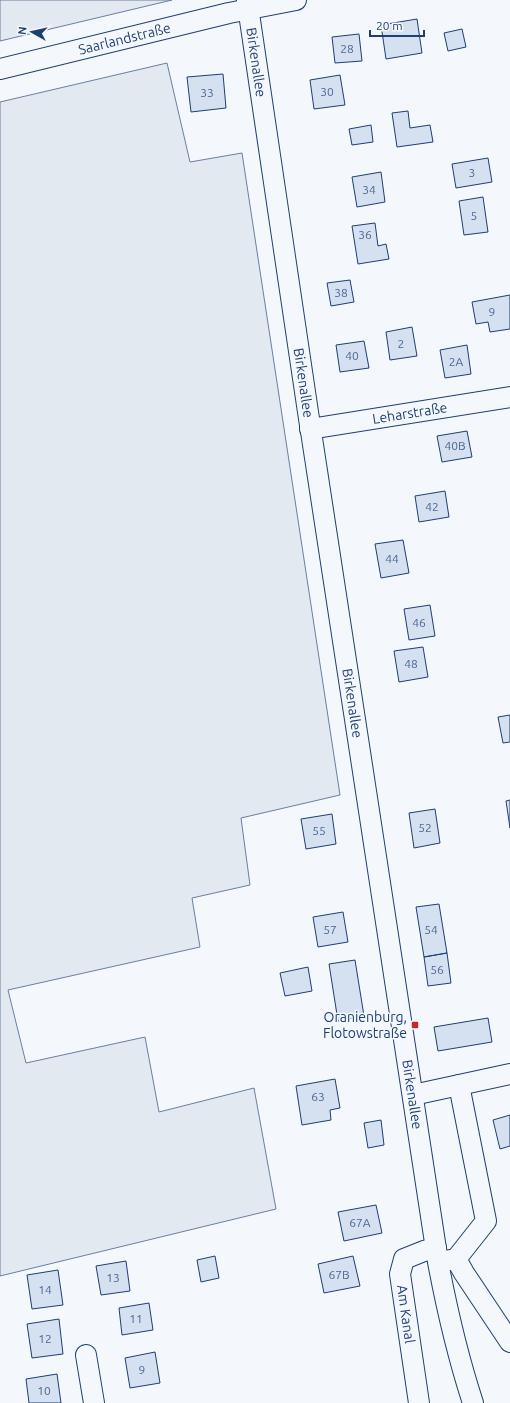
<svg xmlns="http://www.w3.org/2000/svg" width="510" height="1403" font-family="Ubuntu,sans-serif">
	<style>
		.green { fill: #e3e9f0; stroke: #687fa3 }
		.building { fill: #d5e0f0; stroke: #1d3f73 }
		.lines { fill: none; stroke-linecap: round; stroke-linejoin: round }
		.minor-casing { stroke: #1d3f73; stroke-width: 22 }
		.minor { stroke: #f4f7fb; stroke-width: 20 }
		.poi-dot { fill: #c62828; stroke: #f4f7fb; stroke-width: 1.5 }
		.labels { text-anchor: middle; stroke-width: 3; stroke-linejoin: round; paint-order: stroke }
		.number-label { font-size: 12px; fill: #4b6792 }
		.street-label { font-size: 14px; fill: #1d3f73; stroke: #f4f7fb }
		.poi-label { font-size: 14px; fill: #1d3f73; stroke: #f4f7fb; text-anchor: end }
	</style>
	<rect width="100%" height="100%" fill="#f4f7fb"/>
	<path class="green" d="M0 0H172L0 41Z
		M167 63 190 162 242 153 340 795 241 818 250 885 192 898 200 947 8 990 26 1063 145 1037 159 1112 254 1088 276 1209 0 1276V102Z"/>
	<path class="building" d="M417 19 422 53 386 59 381 25Z
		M462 29 466 47 448 51 444 33Z
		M359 34 362 61 335 63 332 37Z
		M223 74 226 108 191 112 187 77Z
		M340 75 345 105 314 109 310 80Z
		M408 111 410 128 430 125 433 142 397 147 392 113Z
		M371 125 373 142 352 145 349 129Z
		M488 158 492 182 456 188 452 164Z
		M381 172 385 202 357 207 352 177Z
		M483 197 488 232 464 235 459 201Z
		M375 223 378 246 386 244 389 259 358 264 352 226Z
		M350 280 354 302 331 306 327 283Z
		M510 295V329L490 332 488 322 476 324 472 302Z
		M412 327 417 356 390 360 386 332Z
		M364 341 369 368 340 372 336 345Z
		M467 345 471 374 445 378 440 350Z
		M467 431 472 457 442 462 437 436Z
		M445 491 449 517 419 522 415 496Z
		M403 540 409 573 381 578 375 544Z
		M430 605 435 636 409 640 404 609Z
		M423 647 428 677 399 682 394 651Z
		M510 715V742L503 743 498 717Z
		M510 800V828L506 801Z
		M435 809 440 843 414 848 409 813Z
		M332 814 336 844 306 849 301 819Z
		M439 904 447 953 424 957 416 907Z
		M343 912 348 942 318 947 313 917Z
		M447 953 451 983 428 986 424 957Z
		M355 960 364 1016 338 1021 329 964Z
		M308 967 312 991 285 996 280 973Z
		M488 1018 492 1042 438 1051 434 1027Z
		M335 1079 340 1108 330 1110 331 1120 302 1125 296 1086Z
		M510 1115V1146L500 1149 493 1120Z
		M381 1120 384 1145 368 1148 364 1123Z
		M376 1205 382 1233 344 1241 338 1212Z
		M215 1256 219 1278 201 1282 197 1260Z
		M353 1256 360 1286 324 1293 318 1264Z
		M126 1261 130 1291 101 1295 96 1266Z
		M58 1270 63 1305 32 1309 27 1275Z
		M149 1303 153 1330 122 1335 119 1308Z
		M59 1319 63 1354 32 1358 27 1324Z
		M155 1352 160 1383 130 1388 125 1358Z
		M57 1374 61 1403H29L26 1379Z"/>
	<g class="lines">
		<g class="minor-casing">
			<g id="minor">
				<path id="s1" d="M247 0 308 412 438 1262C447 1310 458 1357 473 1403"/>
				<path id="s2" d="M0 69 229 13 296 0"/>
				<path id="s3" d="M310 429 510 397"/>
				<path d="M413 1095 510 1074"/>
				<path d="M456 1259 486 1221 459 1085"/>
				<path d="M444 1261 456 1259 464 1273 510 1342"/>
				<path d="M86 1355 94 1403"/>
				<path d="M419 1403 400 1274 404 1259 424 1251 436 1248"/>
			</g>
		</g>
		<use href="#minor" class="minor"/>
	</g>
	<rect class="poi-dot" x="411" y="1021" width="8" height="8" rx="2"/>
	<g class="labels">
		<g class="number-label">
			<text x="347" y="53">28</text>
			<text x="327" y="96">30</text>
			<text x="207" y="97">33</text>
			<text x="472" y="177">3</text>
			<text x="369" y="194">34</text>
			<text x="474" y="220">5</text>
			<text x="365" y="239">36</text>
			<text x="341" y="297">38</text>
			<text x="492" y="316">9</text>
			<text x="401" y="348">2</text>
			<text x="352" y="360">40</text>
			<text x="456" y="366">2A</text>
			<text x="455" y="450">40B</text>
			<text x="432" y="511">42</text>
			<text x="392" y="563">44</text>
			<text x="419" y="627">46</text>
			<text x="411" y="668">48</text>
			<text x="425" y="832">52</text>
			<text x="319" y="835">55</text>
			<text x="330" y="934">57</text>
			<text x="431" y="934">54</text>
			<text x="437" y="974">56</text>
			<text x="318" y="1101">63</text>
			<text x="360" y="1227">67A</text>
			<text x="339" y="1279">67B</text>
			<text x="113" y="1282">13</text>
			<text x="45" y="1294">14</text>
			<text x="136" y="1323">11</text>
			<text x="45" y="1343">12</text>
			<text x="142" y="1374">9</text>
			<text x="44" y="1395">10</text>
		</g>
		<g class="street-label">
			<text dy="5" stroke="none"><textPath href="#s2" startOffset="128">Saarlandstraße</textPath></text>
			<text dy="5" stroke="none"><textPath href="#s1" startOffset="63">Birkenallee</textPath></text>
			<text dy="5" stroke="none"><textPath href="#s1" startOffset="387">Birkenallee</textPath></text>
			<text dy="5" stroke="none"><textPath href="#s3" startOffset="101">Leharstraße</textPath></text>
			<text dy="5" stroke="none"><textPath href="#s1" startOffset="711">Birkenallee</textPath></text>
			<text dy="5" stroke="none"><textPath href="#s1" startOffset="1107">Birkenallee</textPath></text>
			<text transform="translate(406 1314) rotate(82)" y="5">Am Kanal</text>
		</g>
		<g class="poi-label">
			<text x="407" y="1022">Oranienburg,<tspan x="407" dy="16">Flotowstraße</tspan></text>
		</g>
	</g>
	<g transform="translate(32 32) rotate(278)" stroke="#f4f7fb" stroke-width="3" paint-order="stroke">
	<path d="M0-3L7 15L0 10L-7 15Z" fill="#1d3f73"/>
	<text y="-6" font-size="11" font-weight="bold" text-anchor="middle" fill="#1d3f73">N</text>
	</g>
	<path d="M370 30v6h54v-6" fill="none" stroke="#1d3f73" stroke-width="2"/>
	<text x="376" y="30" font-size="12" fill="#1d3f73" stroke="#f4f7fb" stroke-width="3" paint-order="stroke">20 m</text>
</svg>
